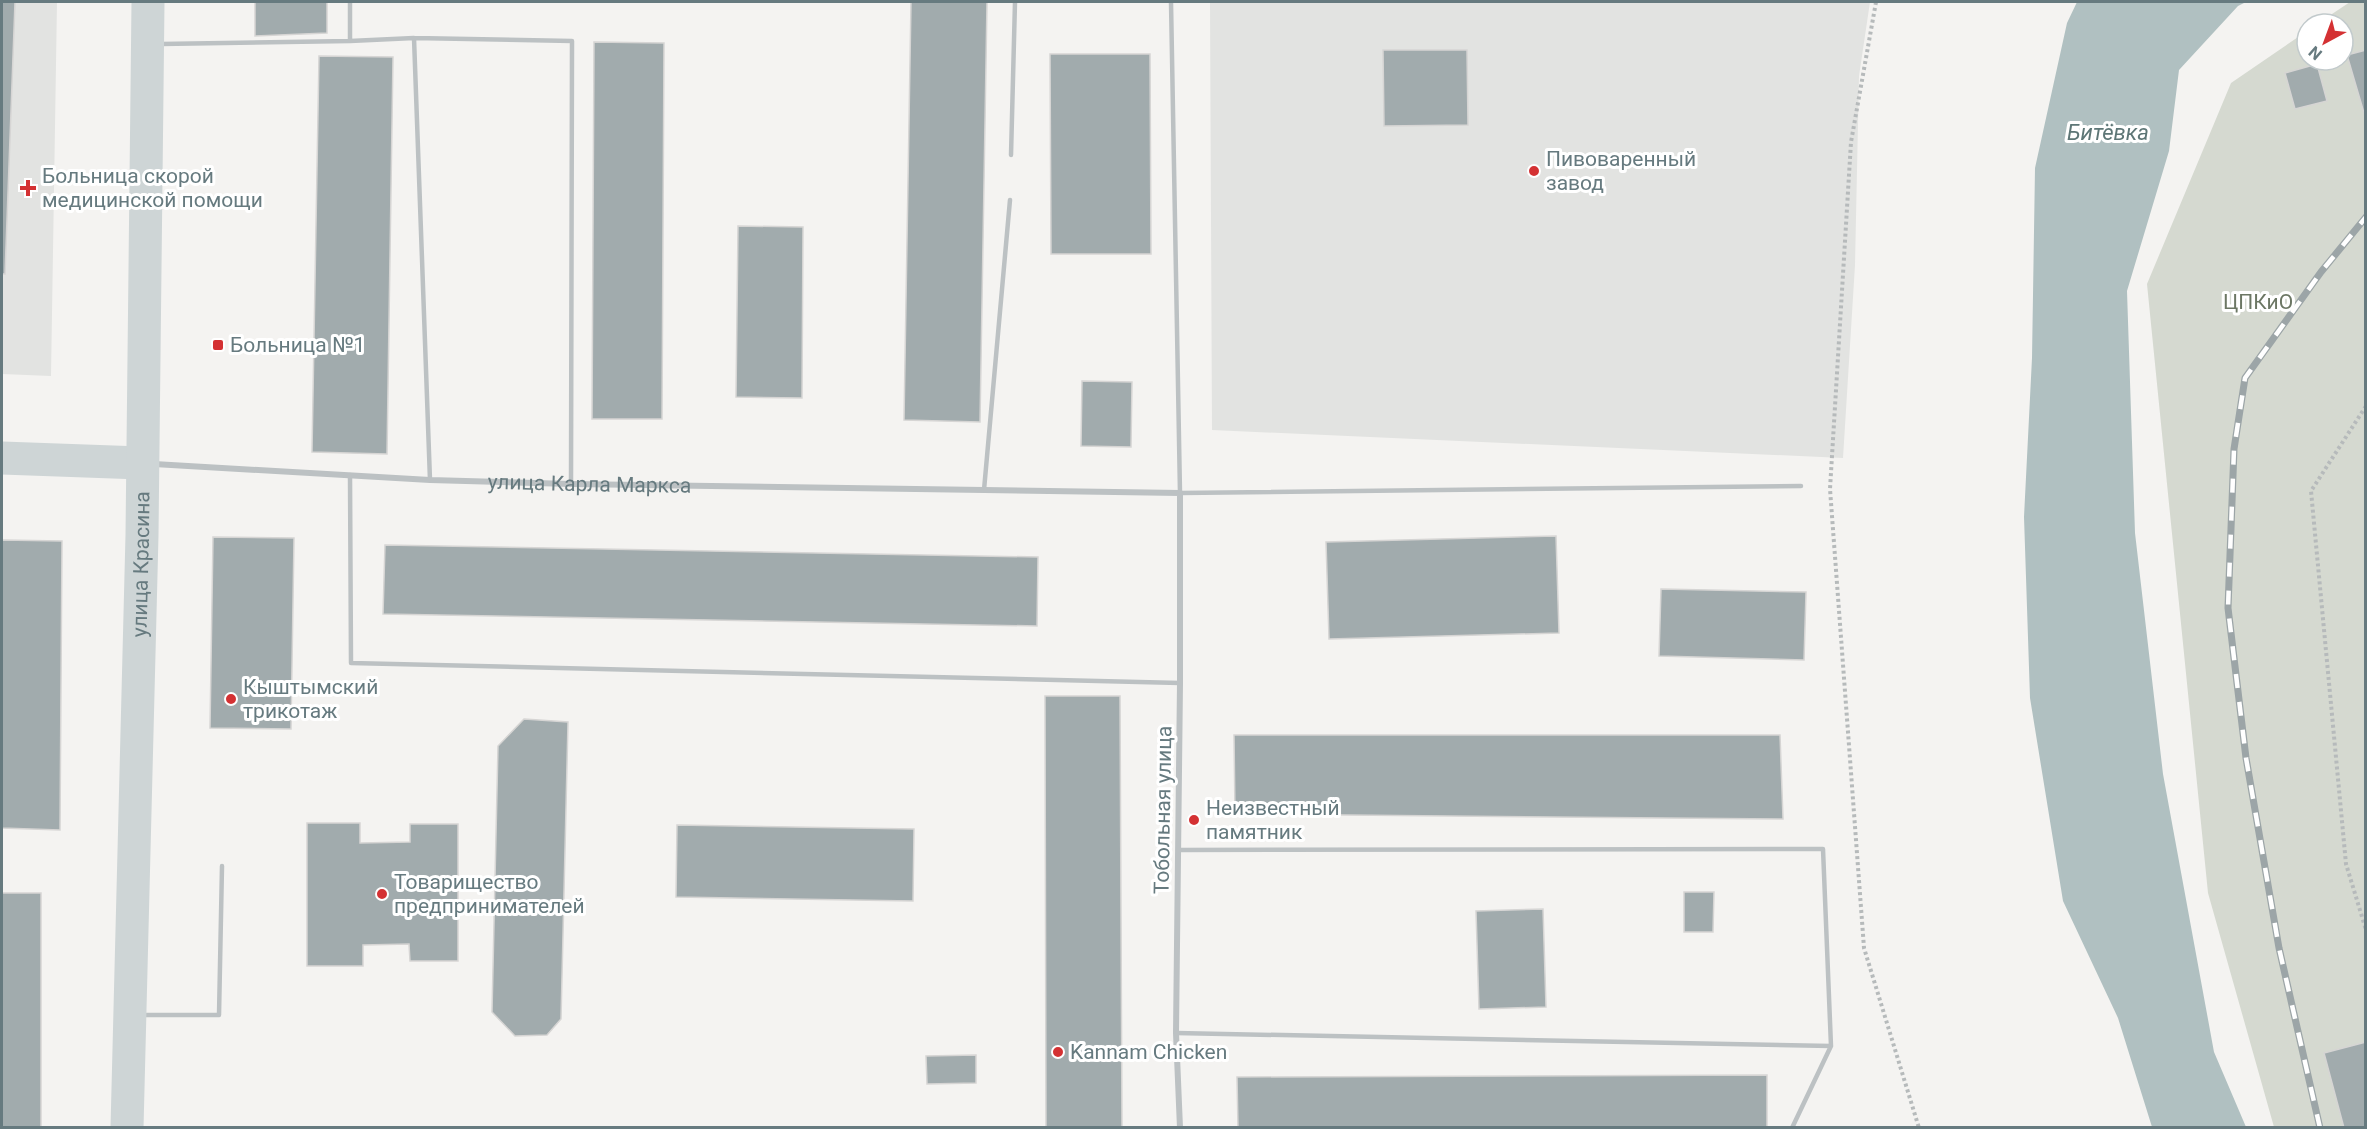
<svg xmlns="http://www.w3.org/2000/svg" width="2367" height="1129" font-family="Roboto,sans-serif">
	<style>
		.built { fill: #e2e3e1 }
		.green { fill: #d5d9d0 }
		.water { fill: #b0c0c1 }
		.building { fill: #a1abad; stroke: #d6d5d4; stroke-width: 1.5 }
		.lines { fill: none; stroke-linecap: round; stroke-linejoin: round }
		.path { stroke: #b6babb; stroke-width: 4; stroke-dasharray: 3 3; stroke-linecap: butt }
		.service { stroke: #bcc1c3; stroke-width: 4.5 }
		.minor { stroke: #bcc1c3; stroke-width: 6 }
		.secondary { stroke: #ced5d6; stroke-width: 33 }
		.primary { stroke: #ced5d6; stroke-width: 33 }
		.rail-casing { stroke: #9ca5a7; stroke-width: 7 }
		.rail { stroke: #fff; stroke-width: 4.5; stroke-dasharray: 14; stroke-linecap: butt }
		.poi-dot { fill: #d43133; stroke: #fff; stroke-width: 2 }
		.labels { text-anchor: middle; stroke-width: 6; stroke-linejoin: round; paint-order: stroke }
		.poi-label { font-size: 21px; fill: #667a7f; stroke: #fff; text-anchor: start }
		.park-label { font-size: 21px; fill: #6c7764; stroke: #fff }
		.street-label { font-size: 21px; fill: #667a7f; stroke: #fff }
		.water-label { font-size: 22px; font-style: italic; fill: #5d7676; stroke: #fff }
	</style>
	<rect width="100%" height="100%" fill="#f4f3f1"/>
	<path class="built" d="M2 2H57L51 376 2 374Z
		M1210 2H1870L1859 76 1855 265 1843 458 1212 430Z"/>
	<path class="green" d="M2350 2H2365V1127H2274L2208 893 2147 284 2231 83 2307 31V60H2343V24H2317Z"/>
	<path class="water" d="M2077 2H2246L2238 6 2179 70 2169 151 2127 291 2135 533 2163 774 2214 1052 2246 1127H2152L2118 1018 2063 901 2030 698 2024 517 2032 358 2035 168 2067 23Z"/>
	<path class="building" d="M2 2H15L5 274H2Z
		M255 2H327V33L255 36Z
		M911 2H987L980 422 904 420Z
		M594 42 664 43 662 419H592Z
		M1383 50H1467L1468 125 1384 126Z
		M2366 50V112L2364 113 2347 55Z
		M1050 54H1150L1151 254H1051Z
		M319 56 393 57 387 454 312 452Z
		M2317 64 2327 101 2295 109 2285 73Z
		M738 226 803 227 802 398 736 397Z
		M1082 381 1132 382 1131 447 1081 446Z
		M1556 536 1559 633 1329 639 1326 542Z
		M213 537 294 538 291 729 210 728Z
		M2 540 62 541 60 830 2 828Z
		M385 545 1038 557 1037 626 383 614Z
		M1661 589 1806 592 1804 660 1659 656Z
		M1045 696H1120L1122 1128H1046Z
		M524 719 568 722 561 1019 547 1035 515 1036 492 1012 498 746Z
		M1234 735H1780L1783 819 1235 814Z
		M307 823H360V843L410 842V824H458V961H410L409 944 363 945V966H307Z
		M677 825 914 829 913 901 676 897Z
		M1684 892H1714L1713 932H1684Z
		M2 893H41V1128H2Z
		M1543 909 1546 1007 1479 1009 1476 911Z
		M2366 1042V1128H2344L2324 1053Z
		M976 1055V1083L927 1084 926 1056Z
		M1767 1075V1128H1238L1237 1077Z"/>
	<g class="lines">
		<path class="path" d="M1876 2 1851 142 1830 489 1864 948 1919 1128
			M2366 406 2311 491 2346 864 2366 930"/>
		<path class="service" d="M350 2V41L414 38 572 41 571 484
			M1171 2 1180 493 1801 486
			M414 38 430 480
			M161 44 350 41
			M1011 155 1015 2
			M350 475 351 663 1180 683
			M984 490 1010 200
			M1179 850 1823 849 1831 1046 1792 1128
			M142 1015H219L222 866
			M1176 1033 1831 1046"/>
		<path class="minor" id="s1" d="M154 464 430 480 571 484 1180 493V683L1176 1033 1180 1128"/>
		<path class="secondary" d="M2 458 141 463"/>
		<path class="primary" id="s2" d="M127 1128 142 535 148 2"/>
		<g class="rail-casing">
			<path id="rail" d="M2320 1128 2279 948 2246 758 2228 608 2234 449 2245 378 2321 272 2366 217"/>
		</g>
		<use href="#rail" class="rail"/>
	</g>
	<g class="poi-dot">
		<circle cx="1534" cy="171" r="6"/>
		<path d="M25 179h6v6h6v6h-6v6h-6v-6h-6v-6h6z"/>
		<rect x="212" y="339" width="12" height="12" rx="3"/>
		<circle cx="231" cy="699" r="6"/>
		<circle cx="1194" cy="820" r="6"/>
		<circle cx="382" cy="894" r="6"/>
		<circle cx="1058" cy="1052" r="6"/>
	</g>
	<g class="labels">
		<g class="poi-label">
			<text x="1546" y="166">Пивоваренный<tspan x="1546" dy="24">завод</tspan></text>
			<text x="42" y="183">Больница скорой<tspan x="42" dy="24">медицинской помощи</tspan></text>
			<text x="230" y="352">Больница №1</text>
			<text x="243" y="694">Кыштымский<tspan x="243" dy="24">трикотаж</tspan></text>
			<text x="1206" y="815">Неизвестный<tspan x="1206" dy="24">памятник</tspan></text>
			<text x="394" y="889">Товарищество<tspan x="394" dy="24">предпринимателей</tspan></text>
			<text x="1070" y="1059">Kannam Chicken</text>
		</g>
		<g class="park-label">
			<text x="2258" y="309">ЦПКиО</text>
		</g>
		<g class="street-label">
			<text dy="7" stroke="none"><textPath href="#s1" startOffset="436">улица Карла Маркса</textPath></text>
			<text dy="7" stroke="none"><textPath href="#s2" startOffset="564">улица Красина</textPath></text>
			<text transform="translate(1163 810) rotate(-89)" y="7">Тобольная улица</text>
		</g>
		<g class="water-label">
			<text x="2108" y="140">Битёвка</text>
		</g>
	</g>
	<rect width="2367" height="1129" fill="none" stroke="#667a7f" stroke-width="6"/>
	<g transform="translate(2325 42) rotate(221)"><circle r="28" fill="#ffffff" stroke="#c2cacc" stroke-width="1.5"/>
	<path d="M0-4.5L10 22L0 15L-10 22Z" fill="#d43133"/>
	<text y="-9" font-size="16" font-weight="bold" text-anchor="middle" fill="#667a7f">N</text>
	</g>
</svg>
